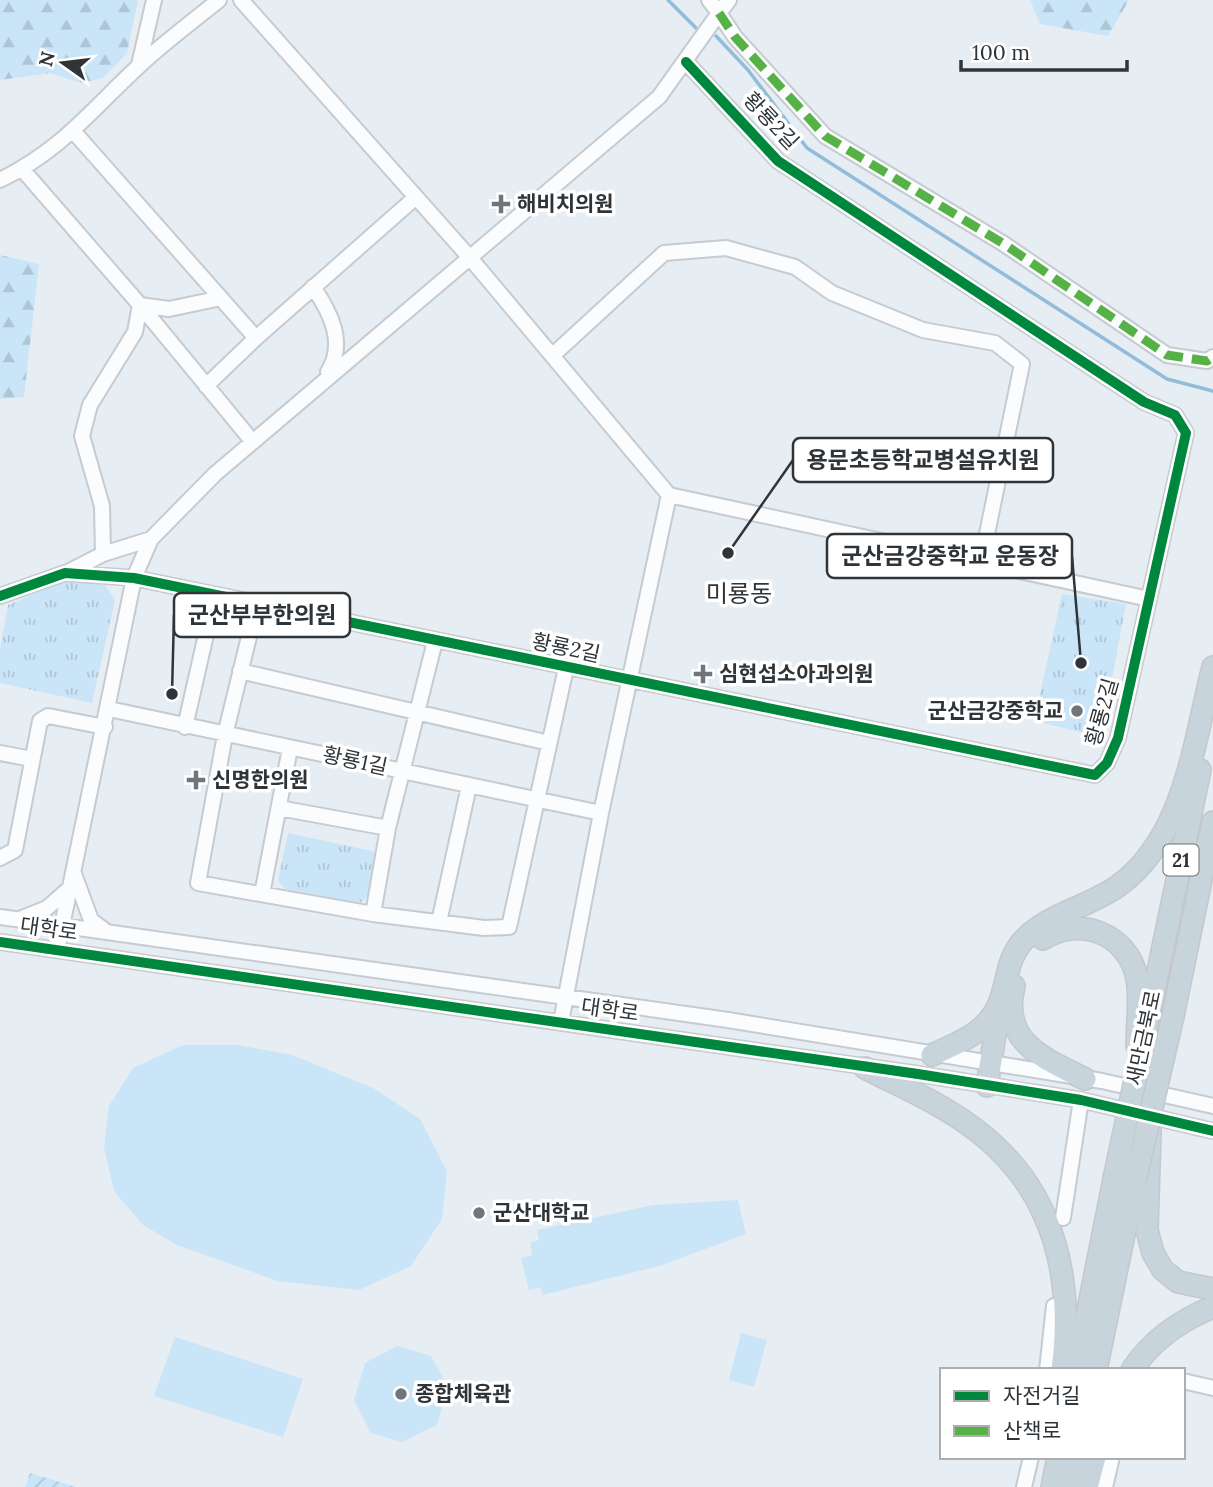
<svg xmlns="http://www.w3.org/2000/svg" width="1213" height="1487" font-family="Lora,'Noto Sans KR',serif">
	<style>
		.grass { fill: #cae5f8 }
		.forest { fill: url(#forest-firs) }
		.park { fill: url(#park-tufts) }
		.garden { fill: url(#garden-furrows) }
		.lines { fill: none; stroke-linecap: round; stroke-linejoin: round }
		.stream { stroke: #91bddb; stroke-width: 3.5 }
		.minor-casing { stroke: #c5cbd0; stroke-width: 18 }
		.highway-casing { stroke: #c5c8cb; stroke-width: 24 }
		.minor { stroke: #fbfcfd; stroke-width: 14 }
		.highway { stroke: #c7d4dc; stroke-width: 21 }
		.highway-bridge-casing { stroke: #c5c8cb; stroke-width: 24; stroke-linecap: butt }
		.highway-bridge { stroke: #c7d4dc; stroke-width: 21 }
		.quiet { stroke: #56b246; stroke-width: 9; stroke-dasharray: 18 9; stroke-linecap: butt }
		.cycleway-casing { stroke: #fff; stroke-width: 15 }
		.cycleway { stroke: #00873e; stroke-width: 10 }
		.poi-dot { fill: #6f7579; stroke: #fff; stroke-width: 2.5 }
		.labels { text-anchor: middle; stroke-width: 7; stroke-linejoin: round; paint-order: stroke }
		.shield { fill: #fff; stroke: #6d7174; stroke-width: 2 }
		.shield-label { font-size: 19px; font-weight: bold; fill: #2f3438 }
		.street-label { font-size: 21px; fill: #2f3438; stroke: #fff }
		.poi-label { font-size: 21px; font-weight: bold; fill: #2f3438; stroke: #fff; text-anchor: start }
		.quarter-label { font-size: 24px; fill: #2f3438; stroke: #fff }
		.leader { fill: none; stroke: #2f3438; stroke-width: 2.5 }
		.callout-dot { fill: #2f3438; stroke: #fff; stroke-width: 2.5 }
		.callout { fill: #fff; stroke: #2f3438; stroke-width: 2.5 }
		.callout-label { font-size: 23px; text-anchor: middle; font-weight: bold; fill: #2f3438 }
	</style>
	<defs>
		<pattern id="forest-firs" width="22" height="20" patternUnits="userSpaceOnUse" patternTransform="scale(1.75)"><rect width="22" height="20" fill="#cae5f8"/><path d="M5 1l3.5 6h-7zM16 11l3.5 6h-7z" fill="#aec5d5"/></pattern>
		<pattern id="park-tufts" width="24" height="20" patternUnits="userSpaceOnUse" patternTransform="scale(1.75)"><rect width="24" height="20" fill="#cae5f8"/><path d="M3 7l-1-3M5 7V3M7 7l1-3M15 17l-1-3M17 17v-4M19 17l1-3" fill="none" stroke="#aec5d5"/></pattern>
		<pattern id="garden-furrows" width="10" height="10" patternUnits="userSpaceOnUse" patternTransform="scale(1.75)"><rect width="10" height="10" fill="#cae5f8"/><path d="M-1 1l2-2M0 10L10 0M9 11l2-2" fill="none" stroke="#aec5d5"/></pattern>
	</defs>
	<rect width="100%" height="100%" fill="#e6edf3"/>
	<path class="grass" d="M183 1045H238L292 1055 373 1088 420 1119 447 1171 442 1219 411 1266 359 1290 278 1281 177 1245 143 1225 114 1191 104 1147 109 1106 133 1068Z
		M738 1200 746 1234 659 1266 543 1295 540 1287 529 1290 521 1258 532 1255 530 1243 539 1240 537 1230 653 1205Z
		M741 1333 767 1340 754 1387 729 1380Z
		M175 1337 303 1379 283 1437 154 1396Z
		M397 1346 431 1356 448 1387 437 1425 402 1442 371 1433 354 1400 365 1363Z"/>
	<path class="forest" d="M0 0H138L127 53 103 78 81 83 50 73 0 80Z
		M1030 0H1129L1108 36 1040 24Z
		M0 255 39 264 24 397 0 399Z"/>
	<path class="park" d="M69 579 105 585 115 600 92 703 0 683V649L8 605Z
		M1062 594 1126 604 1101 737 1034 721Z
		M288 833 377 852 369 894 360 903 285 889 278 881Z"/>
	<path class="garden" d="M30 1473 76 1487H25Z"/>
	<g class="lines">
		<path class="stream" d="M668 0 696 28
			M716 36 748 70 807 148 1167 379 1213 391"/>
		<g class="minor-casing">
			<path id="minor" d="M241 0 471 259 669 495 601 813 561 1022
				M729 0 719 13 735 37 825 136 1004 244 1167 355 1207 361 1213 357
				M139 65 154 0
				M74 132 256 338 416 197
				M22 169 140 305 169 309 221 298
				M0 180C62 150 92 109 140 65 165 42 193 21 219 0
				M313 287C331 313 346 343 328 372
				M140 305 135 332 90 405 82 436 102 506 103 554 151 539
				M140 305 253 442
				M553 355 664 253 726 248 795 267 832 293 923 330 995 343 1022 364 981 563
				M206 386 256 338
				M669 495 1149 599
				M66 573 103 554
				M0 596 65 573 134 578 1095 775 1107 763 1118 738 1186 433 1175 415 1144 402 778 161 686 62
				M257 604 225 735 198 883 373 914 484 928 509 927 566 668
				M240 671 549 743
				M109 709 601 813
				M185 727 215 595
				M0 753 32 759
				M279 808 388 828
				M0 858 15 850 40 721 48 716 105 727
				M74 874 91 920 107 932
				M262 894 290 748
				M373 914 388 828 435 641
				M0 917 728 1020 1102 1081 1213 1106
				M22 918 47 908 71 887
				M439 922 469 786
				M0 942 918 1074 1081 1100 1213 1131
				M57 950 134 578 151 539 215 474 659 97 719 13 709 0
				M1063 1218 1081 1100
				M1047 1370 1054 1306
				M1183 1381 1213 1388
				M1024 1487 1031 1457
				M1105 1487 1112 1457"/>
		</g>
		<g class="highway-casing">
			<path id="highway" d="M1043 939C1080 915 1128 934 1137 978 1141 999 1137 1023 1137 1045
				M1014 986C1000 1042 1043 1058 1085 1079
				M1149 1014 1200 770
				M1173 1016 1213 822
				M932 1055C960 1042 989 1032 1000 1001 1008 979 1007 960 1022 942 1046 914 1089 907 1118 886 1185 838 1194 741 1213 667
				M865 1068C904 1088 947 1106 981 1134 1055 1193 1074 1279 1062 1370
				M987 1086 999 1009
				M1150 1132 1147 1230 1153 1253 1163 1270 1178 1282 1213 1289
				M1076 1370 1114 1179
				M1096 1370 1135 1181
				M1132 1370C1151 1341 1181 1320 1213 1307
				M1052 1487 1058 1457
				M1072 1487 1078 1457
				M1087 1487 1095 1457"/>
		</g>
		<use href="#minor" class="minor"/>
		<use href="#highway" class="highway"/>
		<g class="highway-bridge-casing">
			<path id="highway-bridge" d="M1114 1179 1149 1014
				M1135 1181 1173 1016"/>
		</g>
		<use href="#highway-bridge" class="highway-bridge"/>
		<path class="quiet" d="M719 13 735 37 825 136 1004 244 1167 355 1207 361 1213 357"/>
		<g class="cycleway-casing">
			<path id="cycleway" d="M0 596 65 573 134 578 1095 775 1107 763 1118 738 1186 433 1175 415 1144 402 778 161 686 62
				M0 942 918 1074 1081 1100 1213 1131"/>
		</g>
		<use href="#cycleway" class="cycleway"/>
	</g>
	<g class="poi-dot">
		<path d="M497.5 193.5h7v7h7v7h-7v7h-7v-7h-7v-7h7z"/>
		<path d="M699.5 663.5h7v7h7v7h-7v7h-7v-7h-7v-7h7z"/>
		<circle cx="1077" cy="711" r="7"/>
		<path d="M192.5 769.5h7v7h7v7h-7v7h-7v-7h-7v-7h7z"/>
		<circle cx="479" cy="1213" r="7"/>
		<circle cx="401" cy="1394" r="7"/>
	</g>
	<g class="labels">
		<rect class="shield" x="1163.5" y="844.5" width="35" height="31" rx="5"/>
		<g class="shield-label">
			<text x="1181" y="867">21</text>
		</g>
		<g class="street-label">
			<text transform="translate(771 121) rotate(47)" y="7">황룡2길</text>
			<text transform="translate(566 648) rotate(12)" y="7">황룡2길</text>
			<text transform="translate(1102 712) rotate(-74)" y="7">황룡2길</text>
			<text transform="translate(355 761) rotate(12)" y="7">황룡1길</text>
			<text transform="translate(49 929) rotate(8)" y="7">대학로</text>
			<text transform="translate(610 1010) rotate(8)" y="7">대학로</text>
			<text transform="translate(1144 1038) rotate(-78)" y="7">새만금북로</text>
		</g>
		<g class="poi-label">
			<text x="517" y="211">해비치의원</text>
			<text x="719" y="681">심현섭소아과의원</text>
			<text x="1063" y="718" text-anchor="end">군산금강중학교</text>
			<text x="212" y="787">신명한의원</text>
			<text x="493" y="1220">군산대학교</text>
			<text x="415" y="1401">종합체육관</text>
		</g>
		<g class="quarter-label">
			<text x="739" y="602">미룡동</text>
		</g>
	</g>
	<path class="leader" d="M728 553L793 460M1081 663L1072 556M172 694L174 615"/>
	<g class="callout-dot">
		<circle cx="728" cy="553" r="7"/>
		<circle cx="1081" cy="663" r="7"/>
		<circle cx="172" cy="694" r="7"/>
	</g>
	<g class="callout">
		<rect x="793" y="438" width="260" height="44" rx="7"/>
		<rect x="827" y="534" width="245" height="44" rx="7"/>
		<rect x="174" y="593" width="176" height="44" rx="7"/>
	</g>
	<g class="callout-label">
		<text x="923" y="468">용문초등학교병설유치원</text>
		<text x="950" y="564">군산금강중학교 운동장</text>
		<text x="262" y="623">군산부부한의원</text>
	</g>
	<rect x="940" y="1368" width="245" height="91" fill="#ffffff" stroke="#acaeaf" stroke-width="2"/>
	<rect x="954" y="1391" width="35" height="10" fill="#00873e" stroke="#acaeaf" stroke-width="2"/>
	<text x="1003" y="1403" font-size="21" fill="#2f3438">자전거길</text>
	<rect x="954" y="1426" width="35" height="10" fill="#56b246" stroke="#acaeaf" stroke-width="2"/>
	<text x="1003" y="1438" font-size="21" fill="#2f3438">산책로</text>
	<g transform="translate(63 63) rotate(284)" stroke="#ffffff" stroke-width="5" paint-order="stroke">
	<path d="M0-5L12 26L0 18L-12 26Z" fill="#2f3438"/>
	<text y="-10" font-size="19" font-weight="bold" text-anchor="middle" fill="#2f3438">N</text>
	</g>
	<path d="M961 60v10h166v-10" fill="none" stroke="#2f3438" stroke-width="3.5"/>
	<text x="972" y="60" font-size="21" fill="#2f3438" stroke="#ffffff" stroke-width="5" paint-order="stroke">100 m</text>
</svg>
